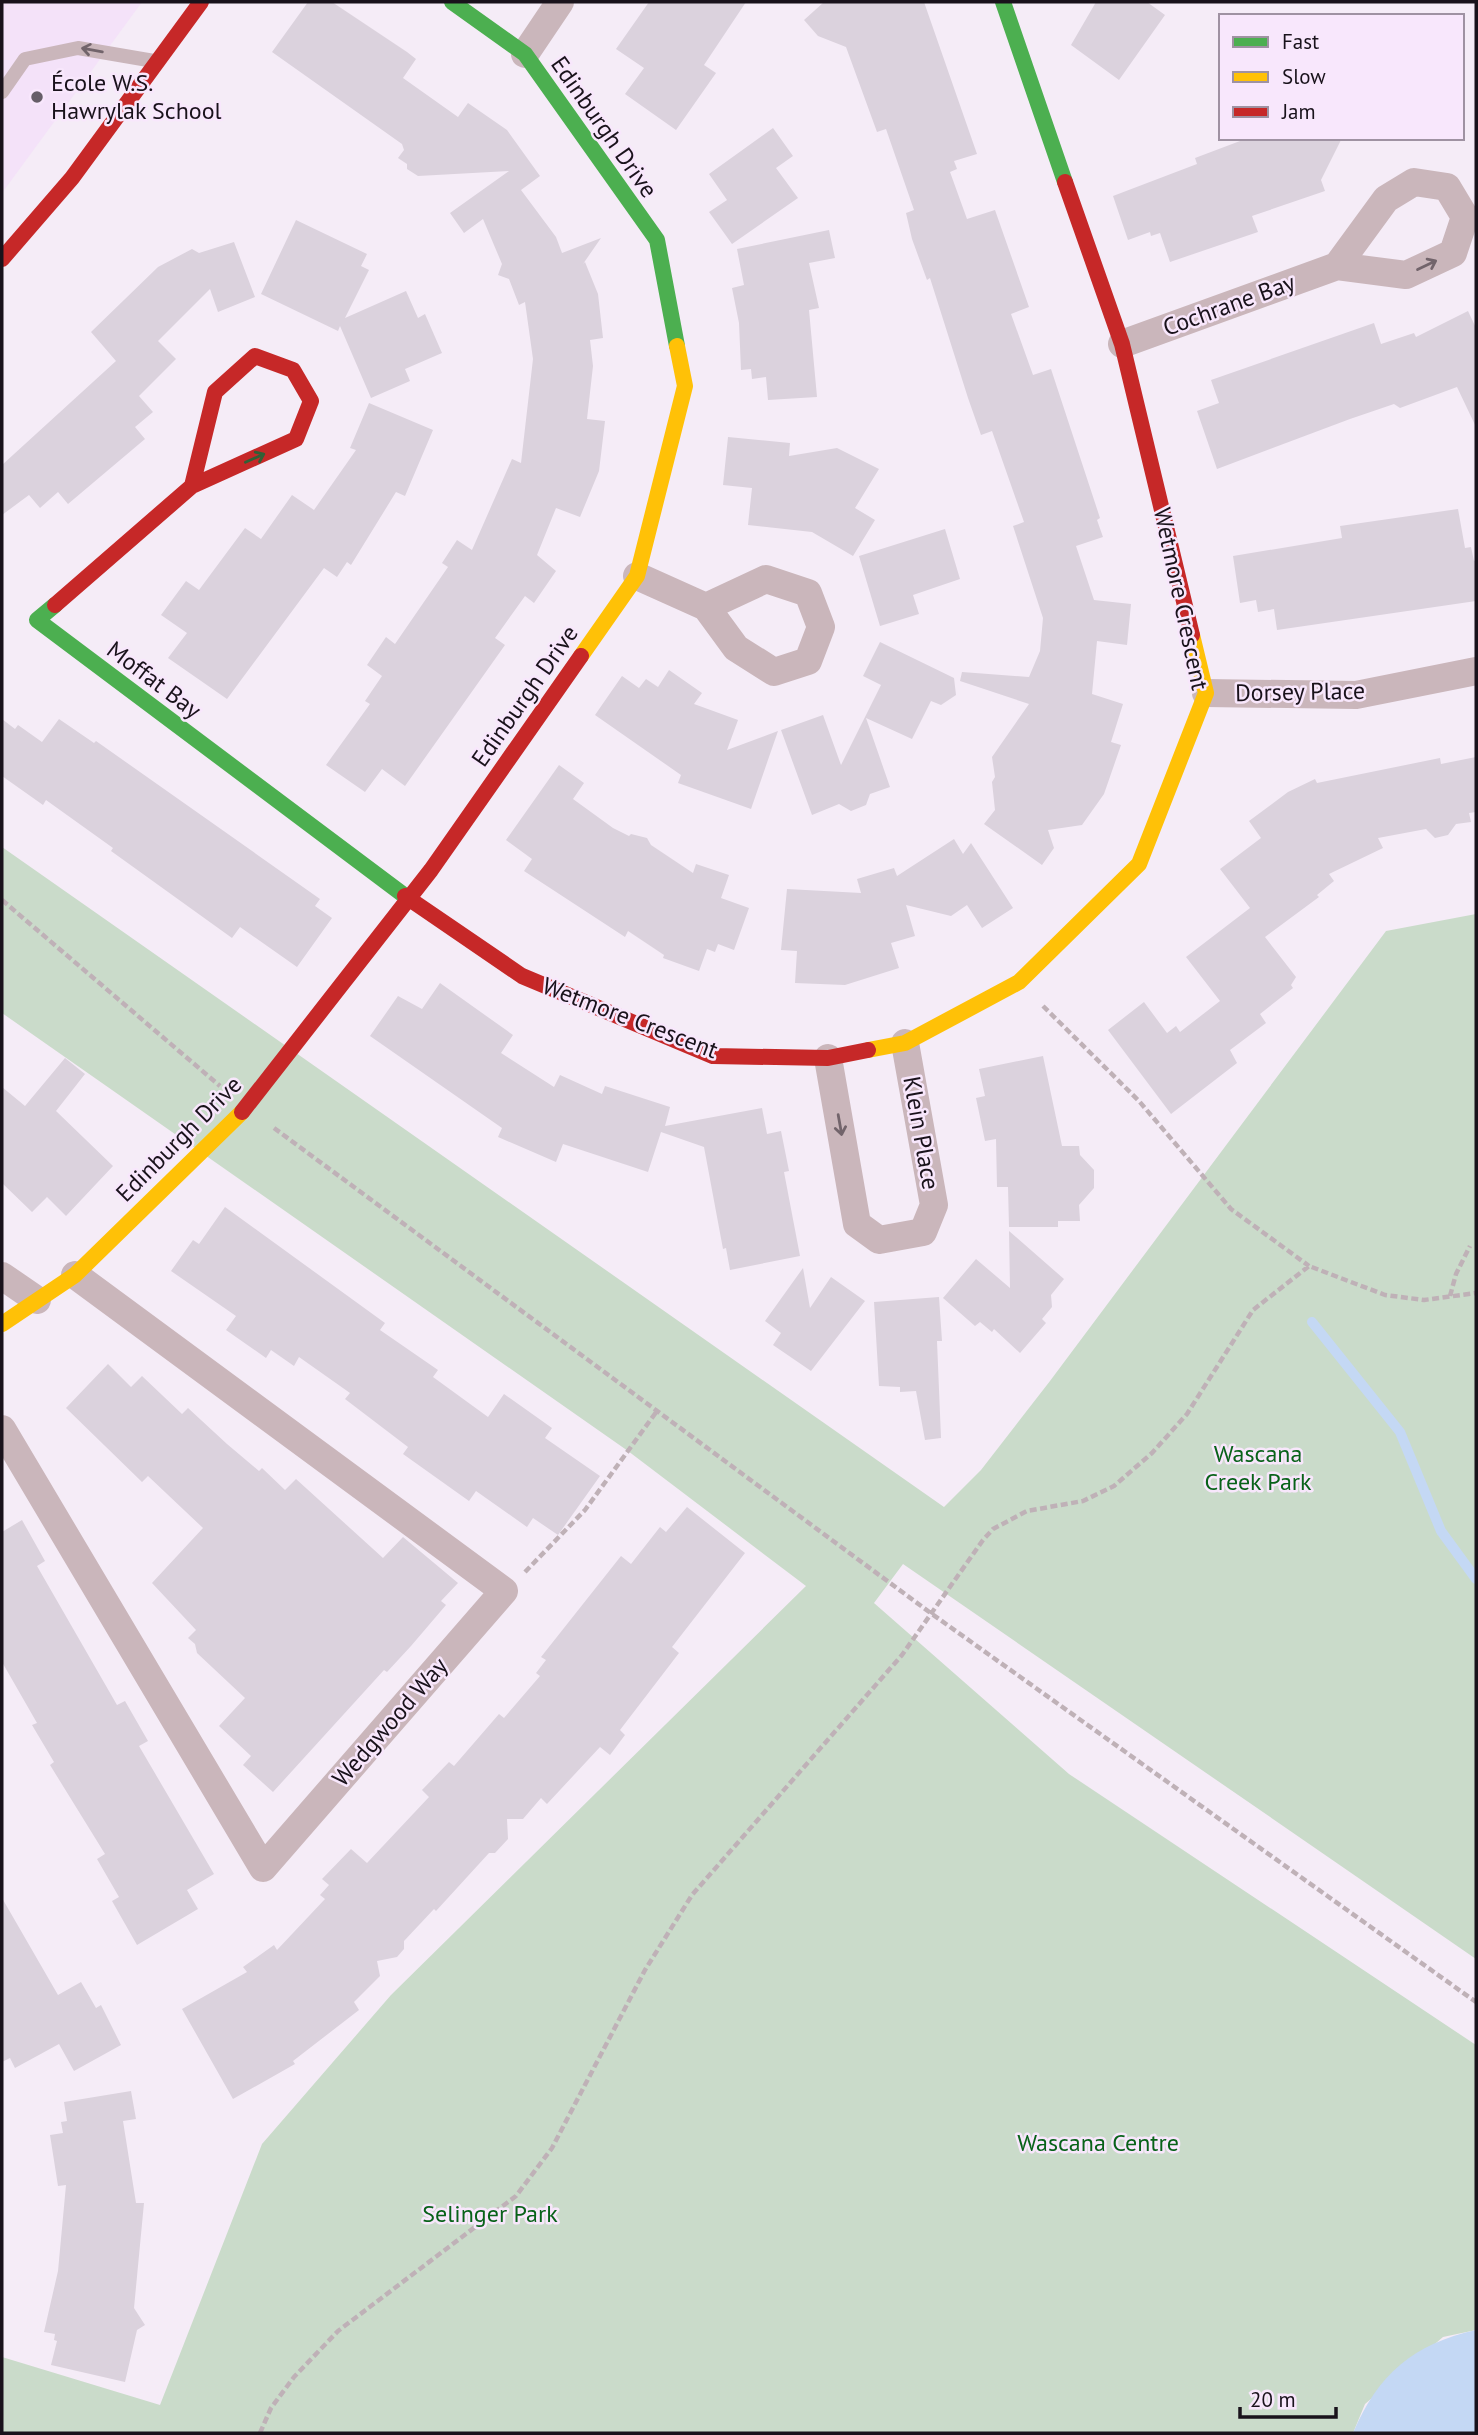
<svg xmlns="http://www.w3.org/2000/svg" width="1478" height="2435" font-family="'PT Sans',sans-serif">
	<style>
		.built { fill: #f4e2f9 }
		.green { fill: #cadbca }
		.water { fill: #c4d8f4 }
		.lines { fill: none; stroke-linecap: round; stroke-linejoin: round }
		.stream { stroke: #c4d8f4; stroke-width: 10 }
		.building { fill: #dbd2dd }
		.path { stroke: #bfb1b7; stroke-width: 4.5; stroke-dasharray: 7 3.5; stroke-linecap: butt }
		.lane { stroke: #cab6bb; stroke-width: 14 }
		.street { stroke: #cab6bb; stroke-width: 28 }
		.fast { stroke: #4caf50; stroke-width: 16 }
		.slow { stroke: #ffc107; stroke-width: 16 }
		.jam { stroke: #c62828; stroke-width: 16 }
		.oneway { stroke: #72646b }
		.oneway2 { stroke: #326036 }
		.poi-dot { fill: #665e68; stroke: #f8e7fc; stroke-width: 2.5 }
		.labels { text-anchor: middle; stroke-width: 5; stroke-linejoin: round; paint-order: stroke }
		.poi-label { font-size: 24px; fill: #19121b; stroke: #f8e7fc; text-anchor: start }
		.street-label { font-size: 24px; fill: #19121b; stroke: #f8e7fc }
		.park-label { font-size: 24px; fill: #086219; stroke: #f8e7fc }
	</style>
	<rect width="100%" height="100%" fill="#f5ecf7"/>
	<path class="built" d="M2 2H142L2 193Z"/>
	<path class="green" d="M2 847 944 1507 981 1470 1050 1381 1386 931 1476 914V1959L903 1564 874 1603 1069 1774 1476 2045V2330L1443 2337 1365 2404 1353 2433H2V2357L160 2405 262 2144 391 1995 806 1586 628 1451 2 1013Z"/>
	<path class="water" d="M1476 2330V2433H1353C1378 2374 1413 2344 1476 2330Z"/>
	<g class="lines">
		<path class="stream" d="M1312 1322 1400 1432 1441 1531 1476 1579"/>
	</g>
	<path class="building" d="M308 2H332L407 52 416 59 403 78 458 117 468 103 507 130 540 176 521 190 556 237 562 253 601 238 583 264 585 262 598 294 603 338 590 340 593 366 587 419 605 421 599 471 580 517 556 508 537 555 556 571 534 603 525 596 495 638 505 645 405 786 382 769 365 792 326 765 370 704 365 701 382 676 367 665 386 637 395 644 448 567 442 563 457 540 472 550 512 459 521 463 533 359 525 302 519 305 509 279 498 275 502 264 483 219 464 233 450 213 509 171 418 176 407 169V164L398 158 404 150 402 144 272 52Z
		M649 2H746L704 65 716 73 676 130 625 94 644 68 616 49Z
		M824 2H924L977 154 954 161 957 169 950 172 967 219 995 210 1029 307 1011 314 1033 375 1051 369 1100 518 1097 520 1103 537 1076 546 1094 600 1131 604 1127 645 1097 641 1092 694 1123 704 1111 742 1121 745 1104 794 1082 825 1048 830 1054 848 1042 865 984 824 995 810 992 782 995 777 992 757 1029 704 960 681 962 672 1029 677 1040 651 1043 618 1013 526 1024 522 992 431 981 435 968 398 930 278 927 280 912 239 906 213 914 210 886 129 877 132 846 47 818 36 804 20Z
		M1096 2H1147L1165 15 1119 80 1071 45Z
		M773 128 793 156 776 168 798 198 732 244 709 212 727 200 709 174Z
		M1248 138H1342L1321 180 1325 191 1252 216 1258 232 1170 262 1160 233 1151 236 1150 232 1128 240 1113 196 1197 164 1195 158Z
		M296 220 367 254 361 266 369 270 345 318 406 291 418 318 425 314 442 353 405 369 410 381 371 398 340 326 338 331 261 294Z
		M829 230 835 258 809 263 819 308 809 310 817 397 768 400 766 377 752 379 751 369 741 370 739 323 732 288 744 285 737 249Z
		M234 242 255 297 218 312 210 289 158 341 176 359 139 396 153 412 135 427 145 439 68 504 58 492 40 508 29 495 2 515V465L116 361 91 332 158 267 192 249 199 253Z
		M1468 311 1476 328V427L1457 387 1400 408 1394 404 1350 419 1217 469 1197 411 1219 403 1211 380 1374 323 1381 344 1414 333 1416 337Z
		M369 403 433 430 405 496 396 492 351 565 347 562 337 577 324 568 227 699 168 658 187 633 161 615 186 581 199 590 245 528 261 539 292 495 314 510 356 450 350 448Z
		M728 437 790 443 789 456 837 448 879 469 855 508 875 520 853 556 812 532 748 525 752 488 723 485Z
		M1458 509 1465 548 1471 547 1474 561 1476 560V601L1277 630 1274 609 1258 612 1256 600 1240 603 1233 556 1342 538 1340 526Z
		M945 529 960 579 913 595 919 614 880 626 859 556Z
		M880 642 954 678 956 695 941 705 931 701 912 739 866 718 890 787 870 794 866 805 851 811 839 804 812 815 781 730 823 715 841 765 881 685 863 676Z
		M669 670 702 693 694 704 738 720 727 750 778 731 751 809 678 783 681 775 595 715 622 676 639 688 646 679 658 687Z
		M2 719 15 729 18 725 42 742 59 719 94 743 96 741 320 899 315 906 332 918 297 967 240 927 232 938 111 851 113 848 46 800 43 805 2 776Z
		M1476 757V812L1469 813 1471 822 1456 824 1448 835 1435 838 1426 829 1378 838 1383 848 1329 874 1334 881 1317 895 1319 897 1265 937 1296 977 1291 985 1293 988 1260 1014 1266 1023 1230 1050 1237 1063 1171 1114 1108 1030 1144 1002 1167 1033 1176 1026 1180 1032 1220 1001 1186 957 1250 908 1220 869 1261 838 1249 821 1288 792 1315 779 1317 783 1440 758 1441 764Z
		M559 765 584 783 573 799 613 828 629 836 631 834 647 838 651 845 693 873 696 864 729 875 721 898 749 908 734 950 718 944 715 952 707 949 699 971 663 958 664 955 628 931 625 937 524 871 532 859 506 840Z
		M954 839 963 854 971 843 1013 908 982 928 967 905 951 916 906 905 915 936 891 943 899 968 845 985 795 983 797 951 781 950 787 889 861 893 857 879 894 868 897 876Z
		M440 983 513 1035 501 1053 554 1087 560 1075 602 1094 605 1086 670 1107 665 1126 762 1108 767 1134 781 1131 789 1171 784 1172 800 1256 730 1270 726 1248 723 1249 704 1147 661 1132 648 1172 563 1144 556 1162 498 1137 502 1128 370 1036 398 996 422 1009Z
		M1043 1056 1062 1146H1079L1080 1155 1094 1170V1188L1079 1205 1080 1221H1058V1227H1009L1008 1187H997L996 1139 985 1141 976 1098 985 1096 979 1069Z
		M65 1058 85 1074 56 1111 113 1166 66 1216 47 1197 32 1212 2 1183V1087L25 1106Z
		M225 1207 385 1323 380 1330 438 1370 433 1377 488 1417 504 1394 552 1428 545 1438 600 1476 558 1535 533 1518 527 1527 476 1491 469 1501 403 1454 408 1447 345 1399 350 1393 299 1357 294 1366 271 1350 266 1358 226 1330 236 1316 171 1271 193 1240 199 1244Z
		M1009 1231 1064 1279 1051 1295 1052 1307 1042 1319 1046 1323 1020 1353 994 1329 992 1332 980 1322 975 1326 943 1298 976 1259 1010 1288Z
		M803 1268 810 1308 831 1277 865 1301 811 1371 773 1345 781 1333 765 1321Z
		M939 1297 942 1341H937L941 1438 925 1440 916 1391 900 1392V1387L879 1386 874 1302Z
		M108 1364 131 1387 142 1376 182 1414 188 1408 227 1444 259 1471 262 1468 285 1490 296 1479 383 1558 403 1537 458 1583 441 1601 446 1605 411 1646 387 1672 384 1670 273 1792 243 1765 251 1756 219 1726 245 1698 197 1653 195 1644 188 1638 196 1630 152 1583 203 1528 148 1476 142 1482 66 1408Z
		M687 1507 745 1553 672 1647 679 1653 620 1730 625 1735 610 1755 600 1747 547 1804 541 1798 523 1819H507L508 1839 495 1853H489L436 1911 434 1909 404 1941V1949L397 1957 377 1961 380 1976 354 2002 359 2010 293 2061 295 2064 233 2099 182 2009 247 1972 243 1967 274 1945 277 1950 325 1899 320 1895 329 1885 322 1879 351 1849 367 1863 429 1797 422 1790 449 1762 454 1766 499 1714 504 1718 540 1676 536 1673 546 1660 541 1657 621 1556 631 1564 660 1527 666 1532Z
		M22 1520 45 1561 37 1566 117 1705 125 1701 148 1741 139 1746 214 1874 187 1890 198 1909 137 1945 112 1901 119 1897 97 1859 105 1854 50 1765 54 1762 32 1725 37 1723 2 1662V1532Z
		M2 1898 58 1995 81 1982 96 2008 101 2005 121 2045 74 2071 59 2044 15 2068 10 2058 2 2062Z
		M131 2091 136 2119 123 2121 136 2203H144L134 2308 145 2325 137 2330 125 2382 51 2365 57 2341 54 2340 55 2334 44 2332 58 2271 66 2185 58 2186 50 2135 63 2133 61 2122 67 2121 64 2102Z"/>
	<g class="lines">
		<path class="path" d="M2 900 220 1086
			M1043 1006 1139 1101 1231 1209 1309 1266
			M274 1128 932 1614 1476 2002
			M1450 1296 1456 1274 1470 1246
			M525 1572 585 1510 657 1411
			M260 2433 271 2408 294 2377 338 2331 516 2196 552 2148 645 1970 692 1895 902 1655 983 1540 993 1529 1027 1511 1083 1501 1114 1486 1152 1453 1187 1414 1253 1310 1309 1266 1385 1295 1424 1300 1476 1293"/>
		<path class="lane" d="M2 92 25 59 78 48 154 61"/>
		<path class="street" d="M525 54 560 2
			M1122 344 1337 266 1406 275 1453 253 1465 217 1447 187 1414 182 1386 199 1337 266
			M637 576 706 607 736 648 774 672 808 661 821 627 808 593 766 579 706 607
			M1206 693 1356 695 1476 671
			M828 1058 857 1224 879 1240 923 1232 934 1205 905 1043
			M2 1276 37 1300
			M2 1429 263 1868 504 1591 75 1275"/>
		<path class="fast" d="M452 2 525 54 657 240 677 346
			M1003 2 1065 182
			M55 605 37 620 405 896"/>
		<path class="slow" d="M581 656 637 576 685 386 677 346
			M868 1050 905 1043 1019 982 1139 864 1206 693 1192 635
			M2 1324 75 1275 242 1112"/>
		<path class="jam" d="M1065 182 1122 344 1192 635
			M2 259 72 178 201 2
			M55 605 192 486 296 439 311 401 293 370 255 356 215 392 192 486
			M405 896 522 976 713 1056 828 1058 868 1050
			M242 1112 431 870 581 656"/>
	</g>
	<defs><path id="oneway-shaft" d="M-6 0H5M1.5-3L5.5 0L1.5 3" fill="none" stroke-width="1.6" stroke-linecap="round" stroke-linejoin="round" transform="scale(1.75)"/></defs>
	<g class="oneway">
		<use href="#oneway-shaft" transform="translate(92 50) rotate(-170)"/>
		<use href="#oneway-shaft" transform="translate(1427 265) rotate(-26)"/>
		<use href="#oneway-shaft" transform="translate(840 1125) rotate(80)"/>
	</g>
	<use class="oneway2" href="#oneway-shaft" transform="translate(255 458) rotate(-24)"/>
	<circle class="poi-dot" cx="37" cy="97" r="7"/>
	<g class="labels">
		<g class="poi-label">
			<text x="51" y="91">École W.S.<tspan x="51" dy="28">Hawrylak School</tspan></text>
		</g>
		<g class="street-label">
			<text transform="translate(604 127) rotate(55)" y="8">Edinburgh Drive</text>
			<text transform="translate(1229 305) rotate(-20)" y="8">Cochrane Bay</text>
			<text transform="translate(1181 599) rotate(78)" y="8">Wetmore Crescent</text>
			<text transform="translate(154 680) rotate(37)" y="8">Moffat Bay</text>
			<text transform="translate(1300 692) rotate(-1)" y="8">Dorsey Place</text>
			<text transform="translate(525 696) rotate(-55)" y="8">Edinburgh Drive</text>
			<text transform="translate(630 1018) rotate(21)" y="8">Wetmore Crescent</text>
			<text transform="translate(921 1133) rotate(80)" y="8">Klein Place</text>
			<text transform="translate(179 1139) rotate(-45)" y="8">Edinburgh Drive</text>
			<text transform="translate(390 1722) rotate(-49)" y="8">Wedgwood Way</text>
		</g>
		<g class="park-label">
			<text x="1258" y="1462">Wascana<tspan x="1258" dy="28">Creek Park</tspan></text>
			<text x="1098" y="2151">Wascana Centre</text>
			<text x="490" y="2222">Selinger Park</text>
		</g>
	</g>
	<rect width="1478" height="2435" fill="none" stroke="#19121b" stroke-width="7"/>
	<rect x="1219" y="14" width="245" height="126" fill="#f8e7fc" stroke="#9f92a2" stroke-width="2"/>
	<rect x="1233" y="37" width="35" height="10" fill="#4caf50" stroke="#9f92a2" stroke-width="2"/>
	<text x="1282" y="49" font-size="21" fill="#19121b">Fast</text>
	<rect x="1233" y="72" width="35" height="10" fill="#ffc107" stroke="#9f92a2" stroke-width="2"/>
	<text x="1282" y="84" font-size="21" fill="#19121b">Slow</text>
	<rect x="1233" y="107" width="35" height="10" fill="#c62828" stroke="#9f92a2" stroke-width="2"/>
	<text x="1282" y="119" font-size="21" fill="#19121b">Jam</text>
	<path d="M1240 2407v10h96v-10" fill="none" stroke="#19121b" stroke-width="3.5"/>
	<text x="1250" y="2407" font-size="21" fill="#19121b" stroke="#f8e7fc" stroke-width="5" paint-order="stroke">20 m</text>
</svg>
